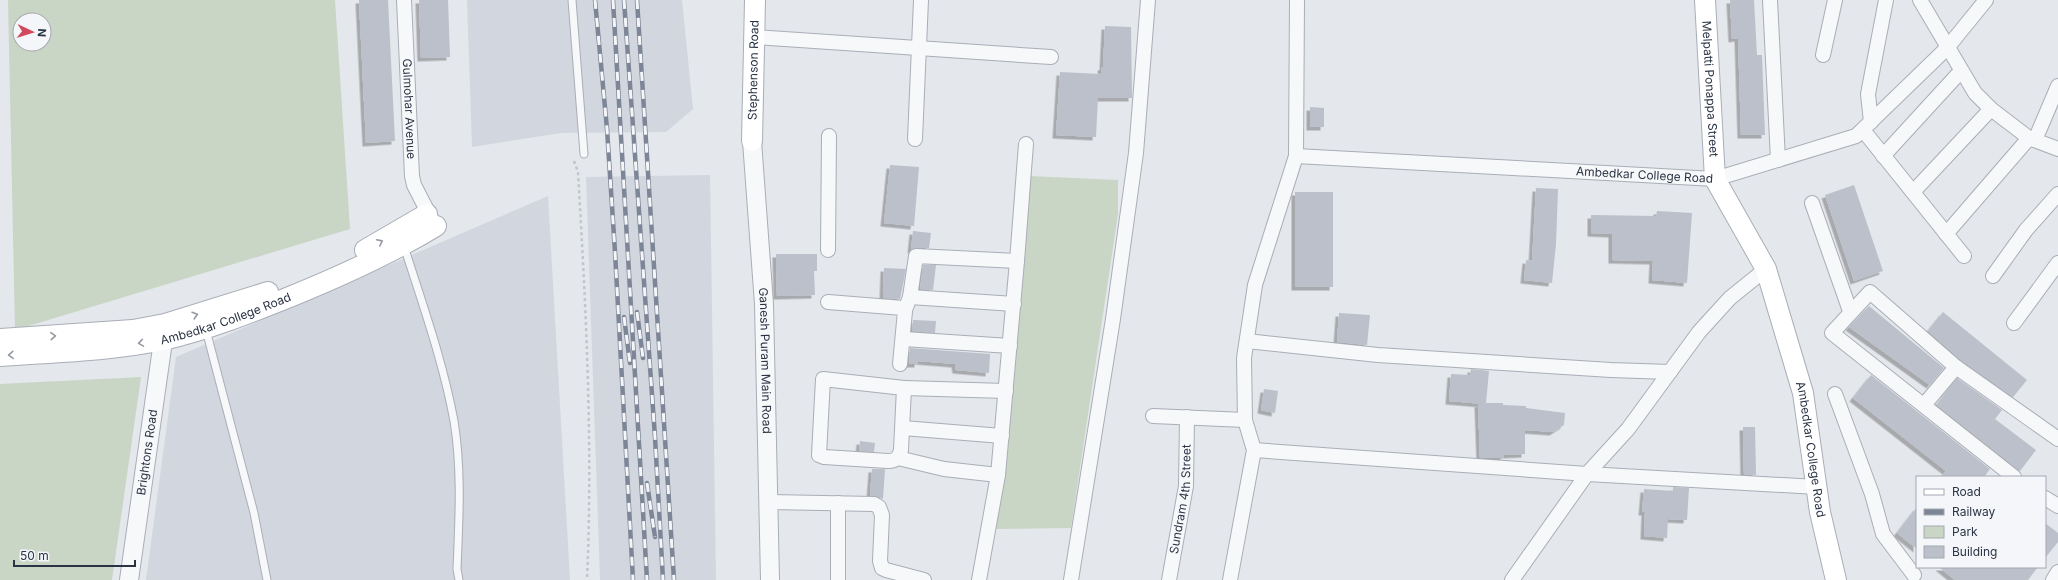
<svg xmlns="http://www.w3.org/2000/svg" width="2058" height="580" font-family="Inter,sans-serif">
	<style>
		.built { fill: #d2d6de }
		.green { fill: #c9d6c5; fill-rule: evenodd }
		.building { fill: #bbc0ca; filter: url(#shadow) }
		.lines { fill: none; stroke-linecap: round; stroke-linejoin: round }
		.service-casing { stroke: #a9aeb7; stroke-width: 9 }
		.minor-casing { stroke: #a9aeb7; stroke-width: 16 }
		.tertiary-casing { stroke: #a9aeb7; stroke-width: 20 }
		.secondary-casing { stroke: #a9aeb7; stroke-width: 22 }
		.path { stroke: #c2c5cb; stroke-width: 2.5; stroke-dasharray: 3 3; stroke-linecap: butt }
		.service { stroke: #f7f8fa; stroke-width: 7 }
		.minor { stroke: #f7f8fa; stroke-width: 14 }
		.tertiary { stroke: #f7f8fa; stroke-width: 18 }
		.secondary { stroke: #fff; stroke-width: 20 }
		.rail-casing { stroke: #7d8696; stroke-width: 4.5 }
		.rail { stroke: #f4f6f9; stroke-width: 3; stroke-dasharray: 9; stroke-linecap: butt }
		.oneway { stroke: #959aa2 }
		.labels { text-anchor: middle; stroke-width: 3.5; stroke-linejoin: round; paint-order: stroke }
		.street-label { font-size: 12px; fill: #2b3445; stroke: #f4f6f9 }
	</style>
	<defs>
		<filter id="shadow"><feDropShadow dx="-3.5" dy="3.5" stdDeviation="0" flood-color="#0004"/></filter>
	</defs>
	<rect width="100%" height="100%" fill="#e4e7ec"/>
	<path class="built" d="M467 0H682L693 109 666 132 561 133 472 147Z
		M710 175 716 580H600L586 177Z
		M548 196 570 580H146L176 357Z"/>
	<path class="green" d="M8 0H335L350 229 15 330ZM20 20H44V44H20Z
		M1029 176 1118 180V214L1071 528 994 529Z
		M141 377 112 580H0V384Z"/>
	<path class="building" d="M359 0H388L395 141 366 143Z
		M419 0H448L450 57 421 58Z
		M1730 0H1754L1757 55H1762L1765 135H1741L1738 38 1732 39Z
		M1105 26 1131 27 1132 98H1098L1096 137 1056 135 1060 72 1101 74V67H1103Z
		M1310 107 1324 108V127H1310Z
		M890 165 919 167 914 226 884 223Z
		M1854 185 1883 271 1854 281 1825 195Z
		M1536 188 1558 189 1556 244 1552 283 1524 280 1526 260 1532 261Z
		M1295 192H1333V287H1295Z
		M1657 211 1692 213 1687 283 1652 280 1653 261 1612 260V234L1591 233V215L1656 216Z
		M913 231 931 233 929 248H916L911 250Z
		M776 254H817V271H814L815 295 777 296Z
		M923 265H936L933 290 920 289Z
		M884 268 906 269 900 299 883 298Z
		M1869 306 1944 368 1930 385 1849 327Z
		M1943 312 2027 380 2013 397 1961 360 1928 331Z
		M1339 313 1370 315 1367 345 1337 342Z
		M913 320 936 321 935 333 912 331Z
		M910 348 990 354 989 373 956 370 955 364 918 361V364H909Z
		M1471 369 1489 371 1486 403H1503V405L1526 406V408L1565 413 1564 425 1553 432 1525 430V454L1504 455V458H1480L1478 404H1484L1449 401 1451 374 1470 375Z
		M1871 375 1990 469 1984 477H1941L1946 471 1853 398Z
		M1957 378 2002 410 1995 419 2036 450 2020 471 1937 405Z
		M1264 389 1278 391 1275 413 1261 410Z
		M1743 427H1755L1756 475 1744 474Z
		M860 441 875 443 874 452 859 451Z
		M872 469H885L883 499 870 495Z
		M1673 487 1689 488 1687 520 1668 519 1667 538 1644 536 1645 512H1642L1644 489 1673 491Z
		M1917 507V549L1897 533Z
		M2045 523 2058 533V542L2045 558Z
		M1939 567H2038L2028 580H1955Z"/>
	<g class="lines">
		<g class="service-casing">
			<path id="service" d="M572 0 584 154
				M404 246C422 303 443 361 454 421 462 470 459 520 457 569L459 580
				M206 330 254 513 267 580"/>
		</g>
		<g class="minor-casing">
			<g id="minor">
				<path id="s1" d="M404 0 412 176 414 185 432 220"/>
				<path d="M1770 0 1778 160"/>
				<path d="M1920 0 1975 93 1991 109 2029 138 2058 149"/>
				<path d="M753 37 1051 57"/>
				<path d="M1823 55 1835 0"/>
				<path d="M1871 122 1868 94 1886 0"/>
				<path d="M1863 130 1964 256"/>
				<path d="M915 139 921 0"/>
				<path d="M2035 140 2058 86"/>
				<path id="s2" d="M1296 156 1715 179 1856 136 1947 48 1986 0"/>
				<path d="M1883 156 1961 71"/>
				<path d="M1913 192 1991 109"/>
				<path d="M1812 203 1850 311"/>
				<path d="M1946 234 2029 138"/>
				<path d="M828 250 829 136"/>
				<path d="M1993 276 2026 230 2058 194"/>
				<path d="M910 297 1014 304"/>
				<path d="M828 302 903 308 905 311 900 364"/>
				<path d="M905 310 910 297 916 256 1017 261"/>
				<path d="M2014 323 2058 263"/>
				<path d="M904 339 1010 346"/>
				<path d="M1247 341 1378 355 1611 370 1670 372"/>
				<path d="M823 379 904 388 901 450C899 458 896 461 888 461L824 457 819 455Z"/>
				<path d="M904 388 1006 391"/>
				<path d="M1835 394 1872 494 1883 534 1914 575"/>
				<path d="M1924 405 1956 367"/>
				<path d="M1153 416 1245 420"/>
				<path d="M903 428 1002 436"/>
				<path d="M1254 450 1587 474 1817 487"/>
				<path d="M898 458 944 469 998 475"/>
				<path d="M2014 477 1832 333 1870 292 1956 367 2058 439"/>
				<path d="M2045 498 2058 506"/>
				<path d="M770 502 874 504 879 507 882 515 880 561 882 568 886 570 924 580"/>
				<path d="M838 580V503"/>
				<path d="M979 580 998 475 1017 261 1026 144"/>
				<path d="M1071 580 1113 319 1136 153 1148 0"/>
				<path id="s3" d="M1169 580 1186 486 1187 417"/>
				<path d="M1230 580 1254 450 1245 420 1244 358 1255 285 1296 156 1297 0"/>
				<path d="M1512 580 1587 474 1628 429 1699 332 1730 298 1766 269"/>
				<path d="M2053 580 2058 572"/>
			</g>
		</g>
		<g class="tertiary-casing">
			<g id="tertiary">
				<path id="s4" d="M752 141 764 304 770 580"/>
				<path id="s5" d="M129 580 165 327"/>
			</g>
		</g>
		<g class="secondary-casing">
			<g id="secondary">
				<path id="s6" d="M1705 0 1715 179 1766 269 1803 393 1820 512 1836 580"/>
				<path id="s7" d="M752 141 755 0"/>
				<path d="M365 250 427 214"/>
				<path d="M0 339 133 330 165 324 268 292"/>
				<path id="s8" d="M0 356C54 352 110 351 163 340 207 330 250 313 292 296 341 276 390 254 436 226"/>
			</g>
		</g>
		<path class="path" d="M574 161 578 172C586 308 593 444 587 580"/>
		<use href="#service" class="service"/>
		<use href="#minor" class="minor"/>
		<use href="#tertiary" class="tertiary"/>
		<use href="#secondary" class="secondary"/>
		<g class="rail-casing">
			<path id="rail" d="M595 0 607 129 615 252 633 580
				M613 0 647 580
				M624 0 655 437 663 580
				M637 0 674 580
				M637 312 643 358
				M624 317 630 363
				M647 483 655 537"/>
		</g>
		<use href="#rail" class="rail"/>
	</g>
	<defs><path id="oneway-chevron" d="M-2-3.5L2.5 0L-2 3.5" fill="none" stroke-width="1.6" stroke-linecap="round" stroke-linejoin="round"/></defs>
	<g class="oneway">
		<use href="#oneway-chevron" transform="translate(380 242) rotate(-27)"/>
		<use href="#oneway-chevron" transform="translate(195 315) rotate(-17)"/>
		<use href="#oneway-chevron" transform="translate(53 336) rotate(-4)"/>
		<use href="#oneway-chevron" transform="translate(141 343) rotate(171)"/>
		<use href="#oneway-chevron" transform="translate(11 355) rotate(176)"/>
	</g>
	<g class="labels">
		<g class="street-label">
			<text dy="4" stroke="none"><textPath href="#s7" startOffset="71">Stephenson Road</textPath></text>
			<text dy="4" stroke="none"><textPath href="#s6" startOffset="89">Melpatti Ponappa Street</textPath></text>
			<text dy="4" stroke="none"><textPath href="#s1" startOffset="109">Gulmohar Avenue</textPath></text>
			<text dy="4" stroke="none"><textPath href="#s2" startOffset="349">Ambedkar College Road</textPath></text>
			<text dy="4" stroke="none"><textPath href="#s8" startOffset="230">Ambedkar College Road</textPath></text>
			<text dy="4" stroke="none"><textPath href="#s4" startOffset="220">Ganesh Puram Main Road</textPath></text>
			<text dy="4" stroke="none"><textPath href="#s6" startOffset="469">Ambedkar College Road</textPath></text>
			<text dy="4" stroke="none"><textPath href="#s5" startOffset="129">Brightons Road</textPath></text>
			<text dy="4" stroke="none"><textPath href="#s3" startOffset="82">Sundram 4th Street</textPath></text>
		</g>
	</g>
	<rect x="1916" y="476" width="130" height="92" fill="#f4f6f9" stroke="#a4a8b1"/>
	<rect x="1924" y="489" width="20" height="6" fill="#ffffff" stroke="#a4a8b1"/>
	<text x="1952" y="496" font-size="12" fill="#2b3445">Road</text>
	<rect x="1924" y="509" width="20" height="6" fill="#7d8696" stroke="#a4a8b1"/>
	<text x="1952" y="516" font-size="12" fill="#2b3445">Railway</text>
	<rect x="1924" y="526" width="20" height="12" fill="#c9d6c5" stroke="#a4a8b1"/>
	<text x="1952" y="536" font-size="12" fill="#2b3445">Park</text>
	<rect x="1924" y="546" width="20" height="12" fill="#bbc0ca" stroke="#a4a8b1"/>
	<text x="1952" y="556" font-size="12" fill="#2b3445">Building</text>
	<g transform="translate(32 32) rotate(94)"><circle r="19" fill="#f4f6f9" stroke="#a4a8b1"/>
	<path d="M0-3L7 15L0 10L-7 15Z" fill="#d1495b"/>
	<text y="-6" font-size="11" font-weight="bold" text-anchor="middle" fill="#2b3445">N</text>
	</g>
	<path d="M14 560v6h121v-6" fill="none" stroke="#2b3445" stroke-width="2"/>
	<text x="20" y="560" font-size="12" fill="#2b3445" stroke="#f4f6f9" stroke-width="3" paint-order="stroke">50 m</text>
</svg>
